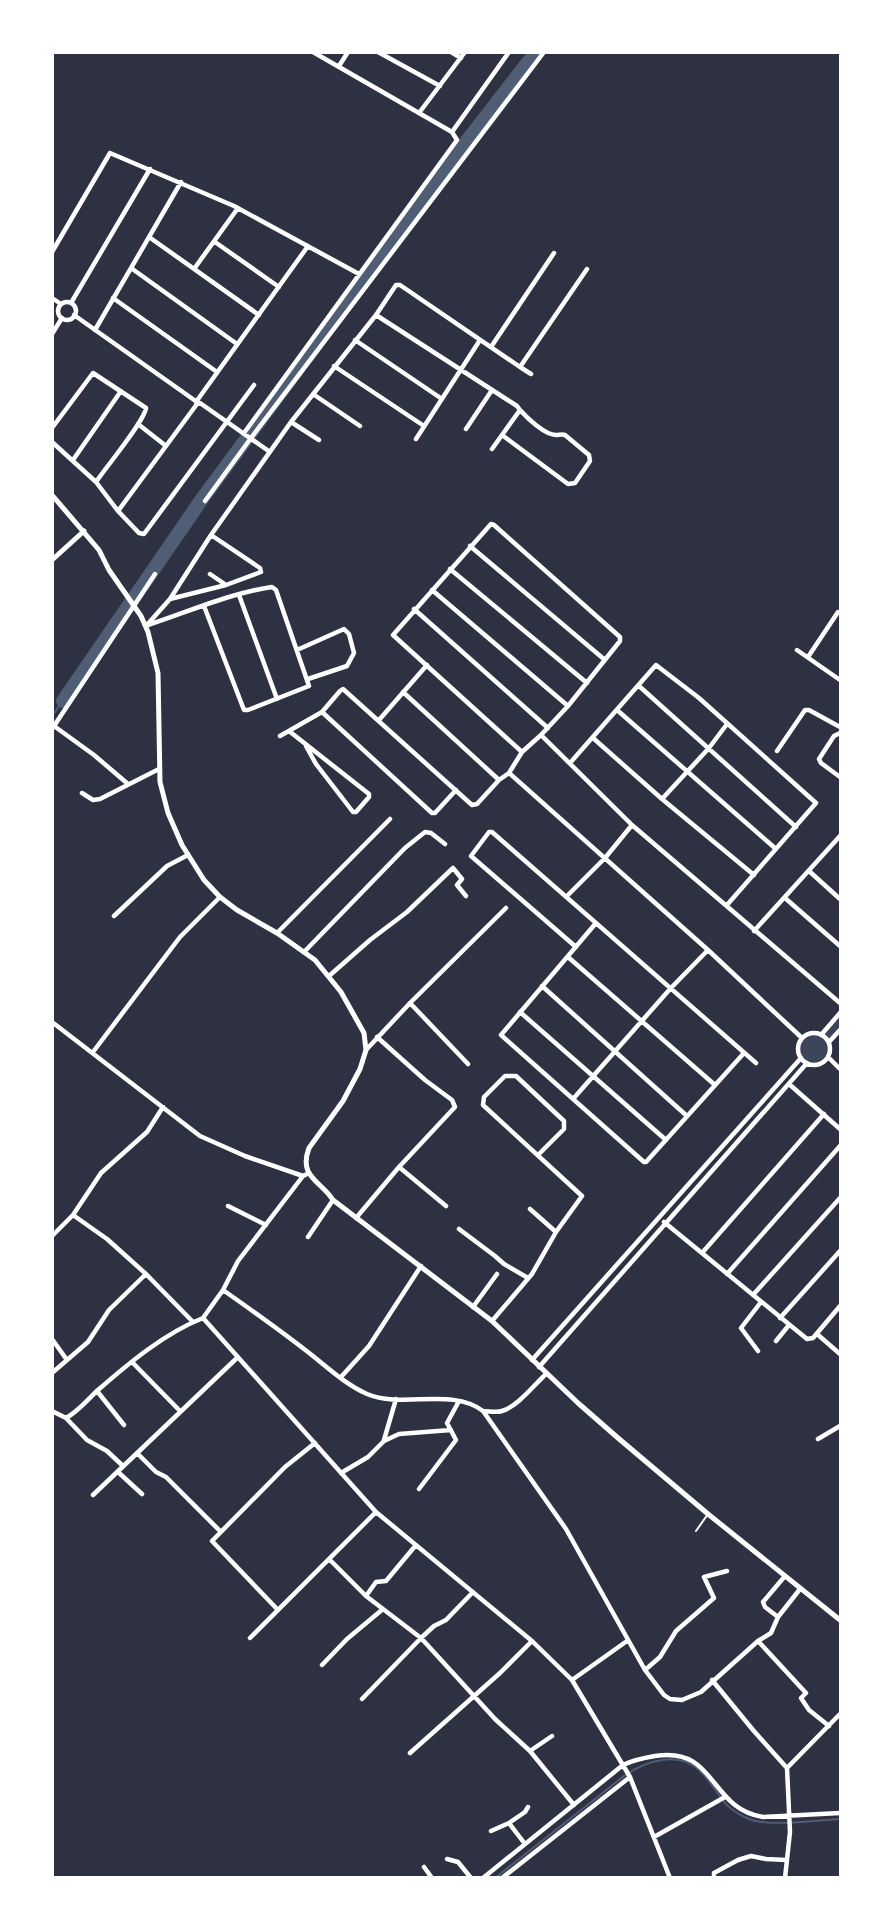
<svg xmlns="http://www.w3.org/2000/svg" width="893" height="1930" font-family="'Open Sans',sans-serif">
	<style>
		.green { fill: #3c4559 }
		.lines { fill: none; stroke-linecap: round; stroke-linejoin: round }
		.stream { stroke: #4f5d75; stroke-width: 2 }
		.river { stroke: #4f5d75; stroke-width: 14 }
		.service { stroke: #fff; stroke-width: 2 }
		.minor { stroke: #fff; stroke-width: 4.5 }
		.tertiary { stroke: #fff; stroke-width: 5 }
	</style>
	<rect width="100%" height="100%" fill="#2d3142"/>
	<path class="green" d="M536 53H544L251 438 252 433 459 151Z
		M840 1013V1030L829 1042 830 1053 825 1062C793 1076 789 1026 821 1035Z"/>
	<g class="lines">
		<path class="stream" d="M52 716 63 701
			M495 1878 624 1776C645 1761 679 1750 700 1771 720 1790 719 1807 749 1819 769 1827 817 1820 840 1819"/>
		<path class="river" d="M63 701 202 499 459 151 536 52"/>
		<path class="service" d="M696 1531 708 1514"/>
		<path class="minor" d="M378 52 440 86
			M451 52 461 58
			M339 66 348 52
			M419 113 465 52
			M452 132 509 52
			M149 237 259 315
			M215 242 279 287
			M52 252 110 153 234 206 359 274
			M131 268 237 344
			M194 269 238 208
			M52 298 61 304
			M113 298 217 372
			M58 311a9 9 0 1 1 18 0a9 9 0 1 1-18 0Z
			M71 303 150 169
			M74 315 197 402
			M376 315 517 406 520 410 492 449
			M95 330 181 182
			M52 334 62 318
			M355 340 442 399
			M491 347 554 253
			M334 366 424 426
			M520 367 531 374
			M313 394 360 426
			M196 402 308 246
			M291 422 319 440
			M138 424 166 446
			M52 428 93 373 146 408C144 422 106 467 96 482
			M466 429 492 390
			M244 433 457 140 452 132 313 52
			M502 435 568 484 575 483 590 461 589 455 565 435C562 434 559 435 556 435 545 435 527 418 520 410
			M416 439 480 340
			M52 442 96 482 118 511 139 533 144 534 254 385
			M73 460 121 391
			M205 501 251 438 544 52
			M118 511 197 404 200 403 270 452
			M470 546 605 660
			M450 569 587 683
			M210 574 226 585
			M432 590 568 706
			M239 595 277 699
			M170 599 226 585 261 572 260 568 211 535
			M414 609 548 728
			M148 625C188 612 230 593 272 587L276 590 309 686 248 710H244L204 606
			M146 626 170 599 211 535 291 422 376 315 396 285H400L520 367 587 269
			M297 650 344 629 349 634 354 653 347 666 308 679
			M797 650 840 680
			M808 657 838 612
			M639 686 796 827
			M403 692 499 780
			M617 710 776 849
			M322 712 432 813H435L456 790
			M379 720 427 665
			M54 726 94 755 128 784
			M52 729 155 574
			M289 731 369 794V797L356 812H353L316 764 306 746
			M840 733 834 736 819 759 821 763 840 777
			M541 735 632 825 840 1003
			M280 736 322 712 340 691 343 689 472 805 477 804 499 780 509 773 522 752 541 735 568 706 620 641V637L494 525 491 524 393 635 522 752
			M593 738 662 799 754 875
			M777 751 805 710H809L840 727
			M570 763 656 665 699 698 816 803 727 905
			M509 773 708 950 802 1038
			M82 793 93 800 100 799 159 769
			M662 799 709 748 727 724
			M809 871 840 899
			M566 897 605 858 632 825
			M785 898 840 946
			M114 916 167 866 188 855
			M596 923 501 1035 644 1162H646L744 1053
			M754 931 840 836
			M277 933 390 819
			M576 947 471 856 489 832H492L756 1063
			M304 952 405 848 425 832 431 833 445 844
			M568 957 715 1085
			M329 976 370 940 407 912 453 868 462 879 457 885 466 896
			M542 986 687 1116
			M410 1003 506 908
			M520 1012 666 1140
			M52 1022 200 1136 245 1156 303 1176
			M798 1049a16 16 0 1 1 32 0a16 16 0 1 1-32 0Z
			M821 1035 840 1013
			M829 1042 840 1030
			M366 1050 410 1003 468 1064
			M93 1052 180 937 220 897
			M828 1057 840 1069
			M789 1084 840 1129
			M573 1099 670 989 708 950
			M399 1167 446 1206
			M309 1173 303 1176 238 1261 223 1290 203 1318 376 1512 532 1641 572 1680 630 1777 670 1878
			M228 1206 266 1225
			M530 1209 556 1232
			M73 1215 107 1239 146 1274 193 1322
			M356 1218 399 1167 455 1107 452 1100 425 1080 377 1037
			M664 1222 807 1339 813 1338 840 1306
			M459 1229 495 1256 504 1264 528 1278
			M52 1236 73 1215 101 1173 147 1132 163 1107
			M308 1237 333 1200
			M702 1253 824 1114
			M727 1274 840 1146
			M223 1290C250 1309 277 1328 304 1349 324 1364 344 1384 367 1394 403 1409 451 1387 483 1411L566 1529 645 1670 664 1695 670 1699 682 1700 701 1692 758 1641 771 1633 778 1617 800 1589
			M753 1295 840 1198
			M473 1307 497 1274
			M780 1318 840 1251
			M492 1321 532 1274 556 1232 582 1196 483 1105 484 1097 505 1076H516L564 1121V1129L538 1155
			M817 1334 840 1354
			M52 1339 67 1360
			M776 1341 789 1325
			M758 1351 741 1328 761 1302
			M532 1360 801 1058
			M132 1362 180 1411
			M539 1367 807 1063
			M52 1373 88 1342 109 1310 146 1274
			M341 1377 369 1346 421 1266
			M97 1391 124 1425
			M52 1411 66 1418 87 1440 107 1451 123 1466
			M483 1411C489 1411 496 1413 502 1411 517 1407 535 1384 546 1374
			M66 1418C79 1411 88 1399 98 1390 129 1363 165 1333 203 1318
			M818 1439 840 1426
			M384 1440 396 1399
			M137 1453 156 1472 166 1477 220 1531
			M118 1472 142 1494
			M341 1473 368 1457 384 1441 399 1434 451 1430
			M419 1489 456 1440 447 1423 459 1401
			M93 1495 238 1357
			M329 1559 366 1596 383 1609
			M366 1596 376 1582 386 1581 416 1545
			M278 1610 212 1541 285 1467 315 1443
			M778 1617 765 1607 763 1602 785 1576
			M250 1638 376 1512
			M758 1641 806 1693 801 1698 809 1710 829 1726
			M322 1665 347 1639 383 1609 421 1638 495 1719 530 1751 574 1805
			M645 1670 660 1657 676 1631 714 1598 704 1577 727 1571
			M572 1680 627 1641
			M712 1680 753 1730 787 1768
			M362 1699 421 1638 434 1626 446 1620 473 1592
			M530 1751 552 1736
			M410 1753 500 1673 532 1641
			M509 1823 525 1812 528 1807
			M491 1831 509 1823 525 1844
			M654 1837 725 1797
			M447 1859 458 1862 471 1878
			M424 1867 432 1878
			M483 1878 623 1765C633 1760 643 1758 655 1756 717 1746 708 1808 763 1817L840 1813
			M502 1878 630 1777
			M714 1878V1873L738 1860 751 1856 766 1859 786 1860
			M785 1878 790 1832 787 1768 840 1714"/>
		<path class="tertiary" d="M52 495 99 550 109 570 141 616 148 632 158 673 160 782 168 813 182 845 204 880 220 897 237 910 277 933 315 960 341 992 364 1033 366 1050 360 1069 343 1101 309 1148C298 1177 321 1181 333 1200L492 1321 578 1403 618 1438 708 1514 840 1620
			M52 560 84 531"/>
	</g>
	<rect width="893" height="1930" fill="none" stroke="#ffffff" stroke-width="108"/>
</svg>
